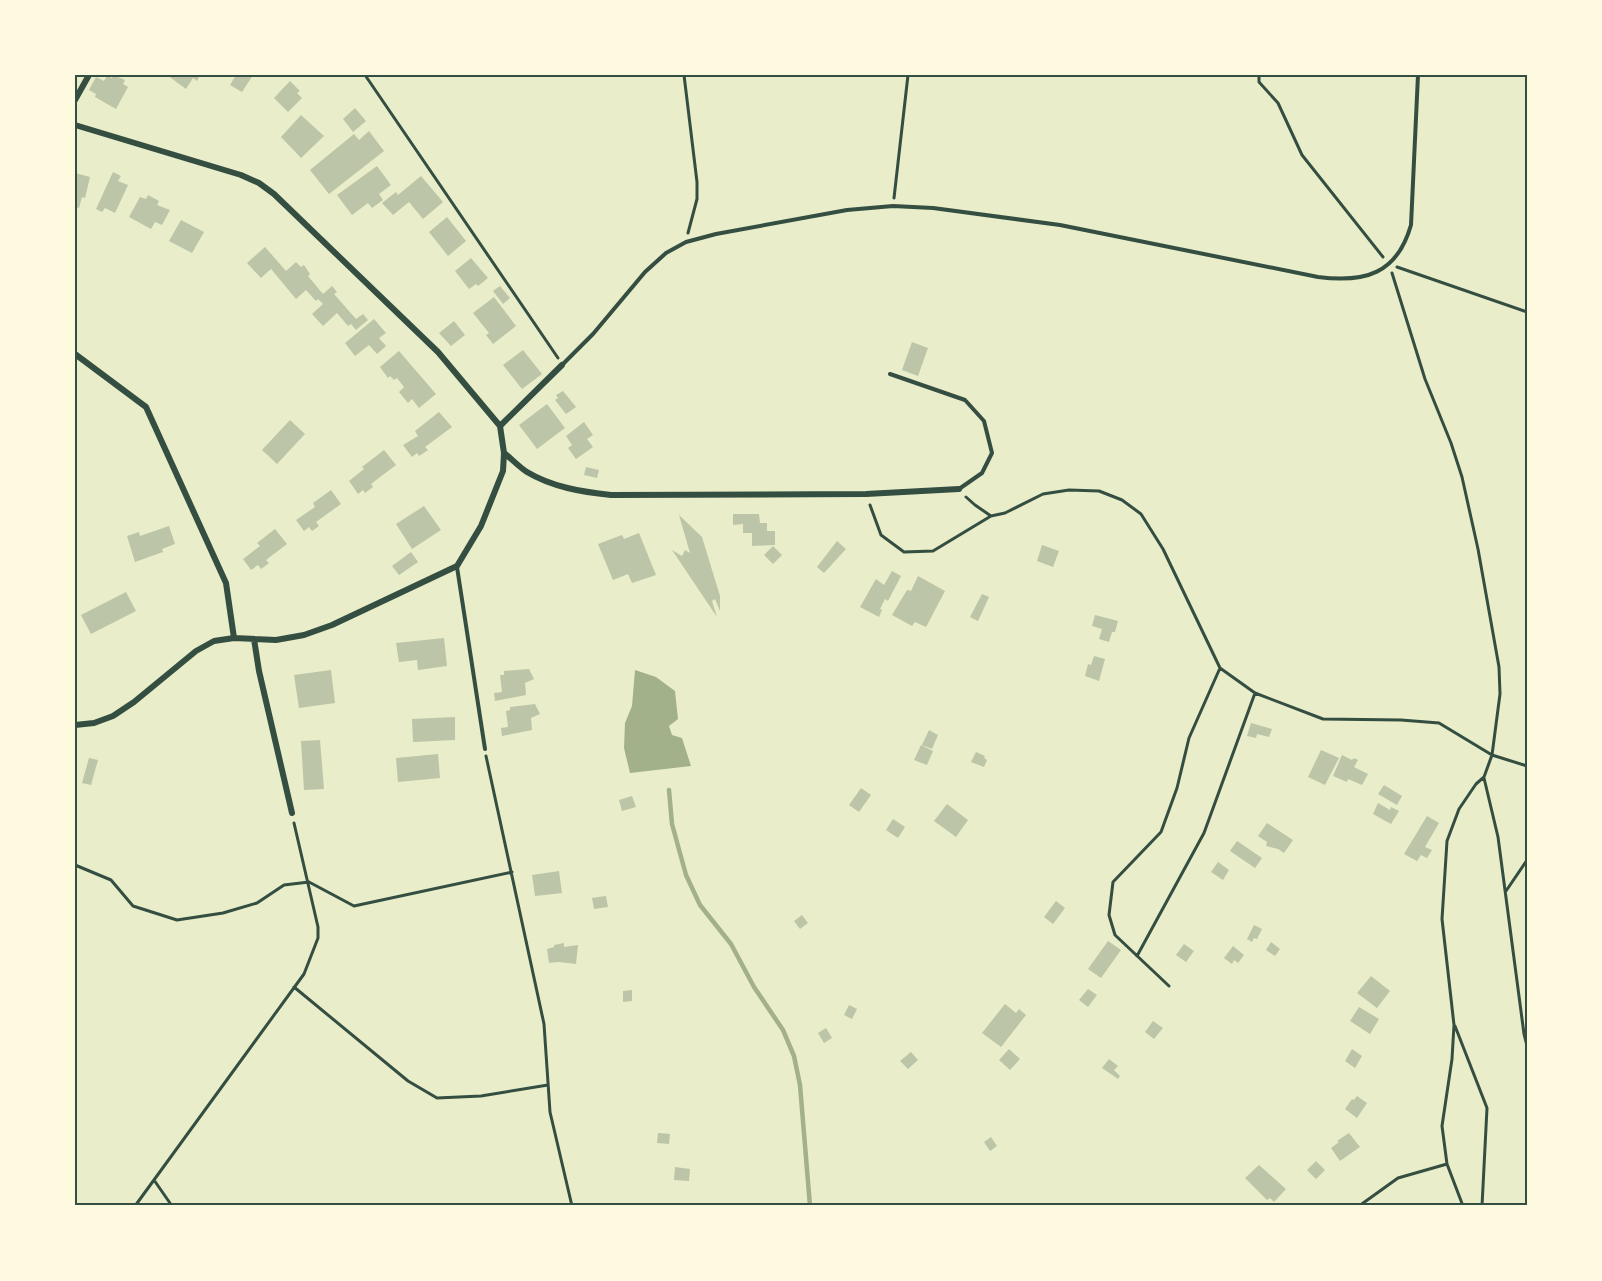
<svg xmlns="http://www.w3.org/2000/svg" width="1602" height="1281" font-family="'Nunito Sans',sans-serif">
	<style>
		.water { fill: #a3b18a }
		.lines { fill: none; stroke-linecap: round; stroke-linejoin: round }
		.stream { stroke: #a3b18a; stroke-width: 4.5 }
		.building { fill: #bcc5a7 }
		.path { stroke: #344e41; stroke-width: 3 }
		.service { stroke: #344e41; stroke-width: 4 }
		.minor { stroke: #344e41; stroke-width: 6 }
		.neatline { fill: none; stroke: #344e41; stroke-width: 2 }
	</style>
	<rect width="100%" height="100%" fill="#e9edc9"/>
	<path class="water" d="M635 670 656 677 675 691 678 719 669 726 672 735 682 738 691 766 630 773 624 748 625 723 632 706Z"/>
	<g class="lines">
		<path class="stream" d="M669 790 672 824 686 875 700 905 731 944 754 987 783 1030 794 1056 800 1085 810 1206"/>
	</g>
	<path class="building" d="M113 75 125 80 123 84 128 87 116 109 95 97 96 94 89 90 96 77 104 81 107 76 112 78Z
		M167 75H200L197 81 193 78 186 89Z
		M236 75H253L242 92 230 85Z
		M290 81 300 91 297 93 302 98 288 112 274 98Z
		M355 108 366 121 353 132 343 119Z
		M301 115 324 136 301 158 281 137Z
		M369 131 384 151 329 194 310 170 354 134 359 140Z
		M377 166 391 185 379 194 383 200 372 208 368 203 352 215 337 195Z
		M113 172 121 176 118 181 128 185 115 213 105 208 102 212 96 209Z
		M75 173 90 177 85 198 82 197 79 208 75 207Z
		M421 176 443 202 423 219 409 202 393 215 382 203 396 192 398 195Z
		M148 195 159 201 157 205 170 210 162 225 155 222 151 229 129 217 140 197 146 199Z
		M447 217 466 241 448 256 429 232Z
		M181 220 204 232 192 253 169 241Z
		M265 247 286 271 296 262 301 267 304 265 310 274 308 276 323 294 332 286 337 292 334 294 356 319 363 314 368 320 356 330 351 324 348 326 337 313 323 326 312 314 323 304 318 299 316 301 306 290 296 299 271 269 261 278 247 263Z
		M471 258 488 278 478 286 476 284 469 289 455 271Z
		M500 286 510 298 503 304 493 291Z
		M494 297 516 326 493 344 486 335 489 333 473 313Z
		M374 319 386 333 379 338 386 346 377 354 369 345 355 356 345 343Z
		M454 321 465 335 451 346 439 333Z
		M912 342 928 348 918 376 902 370Z
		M523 350 542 374 522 389 503 365Z
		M399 351 436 394 419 408 412 399 408 403 399 392 404 387 397 378 394 380 390 376 388 378 380 367Z
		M563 391 576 407 566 414 555 400 558 398 556 395Z
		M547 404 565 428 537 449 519 425Z
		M439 412 452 427 425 447 428 450 419 456 417 453 412 457 403 445 418 436 415 431Z
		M290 420 305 434 277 464 262 450Z
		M584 422 593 435 587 439 593 447 576 459 568 448 572 445 566 436Z
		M384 450 396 465 371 484 373 487 365 493 363 490 358 494 349 481 364 469 362 467Z
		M586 467 599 470 597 478 584 475Z
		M331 490 341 504 316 522 319 526 312 531 309 527 304 531 296 520 315 507 313 503Z
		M424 506 441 530 412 549 396 524Z
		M733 514H759L760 523H767V531H775V545L752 546V533H743V524L733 525Z
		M679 515 702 537 720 596V611L715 599 712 601 717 617 672 550 682 556 685 550 690 553Z
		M169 526 175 544 162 549 163 552 135 562 127 536 139 532 140 536Z
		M275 529 287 544 266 560 269 563 261 569 258 565 251 570 243 559 260 546 257 543Z
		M639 533 656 575 632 583 628 574 613 580 598 544 622 535 624 539Z
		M837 541 846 549 824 573 817 567Z
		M1042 545 1059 551 1053 567 1037 561Z
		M773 546 782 555 773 564 764 555Z
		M411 552 418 562 399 575 392 566Z
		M892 571 901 576 888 601 885 599 880 609 882 610 879 617 860 607 876 579 884 585Z
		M918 576 945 591 926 627 915 622 912 626 892 615 907 590 911 591Z
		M126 592 136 611 91 634 81 615Z
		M982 594 989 597 978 621 970 617Z
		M1095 615 1118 621 1115 632H1112L1109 642 1099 639 1102 629 1092 626Z
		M444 638 447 666 418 670 417 660 399 662 396 643Z
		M1094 656 1105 659 1099 681 1085 676 1088 664 1091 665Z
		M529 669 534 679 525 683 526 695 495 701 494 693 502 692 500 675H504V671Z
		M331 670 335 703 299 708 294 675Z
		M535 704 540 714 531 718 532 730 502 736 501 728 508 727 506 711 510 710V707Z
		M455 717V740L413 742 412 719Z
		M1251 723 1272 729 1269 737 1257 734 1256 738 1247 736Z
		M929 730 938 735 932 749 922 745Z
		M320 740 324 789 304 790 301 741Z
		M921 745 933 751 927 765 914 760Z
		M1321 750 1339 758 1325 785 1308 777Z
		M976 752 985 756 984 758 987 760 984 767 971 762Z
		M438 754 440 778 398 782 396 758Z
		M1342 755 1352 760 1354 758 1358 760 1354 767 1368 774 1362 785 1348 779 1347 782 1333 776Z
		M89 758 98 760 91 785 82 783Z
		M1384 785 1402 796 1397 805 1378 794Z
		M861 788 871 795 859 812 849 805Z
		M632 796 636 807 622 811 619 800Z
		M1378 803 1390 810 1391 807 1399 811 1391 824 1373 814Z
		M947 804 968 820 956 837 934 821Z
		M1427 816 1439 823 1425 847 1432 850 1427 858 1421 855 1417 861 1404 854Z
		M893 819 905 827 898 838 886 830Z
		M1267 823 1293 840 1284 853 1278 849 1266 846 1267 842 1258 836Z
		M1237 841 1262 858 1255 868 1230 851Z
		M1218 862 1229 870 1223 880 1211 872Z
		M559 871 562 893 535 896 532 875Z
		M606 896 608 907 594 909 592 898Z
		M1056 901 1065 908 1053 924 1044 917Z
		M802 915 808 923 800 929 794 921Z
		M1254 925 1262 929 1257 939 1254 938 1252 942 1247 939Z
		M1108 941 1121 950 1101 978 1088 969Z
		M1271 942 1280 949 1275 956 1266 950Z
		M564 943V947L578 945 576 964 559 962 549 963 547 949 554 947V945Z
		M1184 944 1194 951 1186 962 1176 955Z
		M1233 946 1244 955 1238 963 1234 960 1232 964 1224 958Z
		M1371 976 1390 991 1377 1008 1357 993Z
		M1088 989 1097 995 1088 1007 1079 1000Z
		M632 990V1001L623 1002V991Z
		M1005 1004 1016 1013 1019 1009 1026 1015 1001 1047 982 1033Z
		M849 1005 857 1009 852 1019 844 1015Z
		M1359 1007 1379 1019 1370 1034 1350 1021Z
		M1153 1021 1163 1028 1154 1039 1145 1032Z
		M826 1028 832 1038 824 1043 818 1033Z
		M1009 1049 1020 1059 1010 1070 999 1060Z
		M1352 1049 1362 1056 1355 1068 1345 1061Z
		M911 1052 918 1060 908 1069 900 1061Z
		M1109 1059 1118 1066 1114 1070 1120 1076 1118 1079 1102 1068Z
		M1357 1096 1367 1103 1357 1118 1345 1109 1352 1099 1354 1100Z
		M658 1133 670 1134 669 1144 657 1143Z
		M1349 1133 1360 1147 1340 1161 1331 1148 1339 1142 1337 1141Z
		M991 1137 997 1146 990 1151 984 1142Z
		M1316 1161 1325 1170 1316 1179 1307 1170Z
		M1259 1165 1286 1189 1274 1202 1270 1198 1267 1200 1245 1178Z
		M675 1167 690 1169 689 1181 674 1180Z"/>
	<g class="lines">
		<path class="path" d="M365 75 558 358
			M684 75 697 182V199L688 233
			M1259 75V82L1278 103 1302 155 1383 257
			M894 198 908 75
			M1397 267 1527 312
			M1392 273 1425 379 1451 443 1462 477 1478 549 1499 667 1500 694 1492 755 1484 777 1476 784 1459 809 1447 841 1442 919 1454 1025 1452 1059 1442 1126 1447 1164 1463 1206
			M966 497 975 505 991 516 1005 513 1043 494 1069 490 1099 491 1122 500 1141 514 1163 549 1220 668 1255 693 1323 719 1401 720 1439 723 1492 755 1527 766
			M870 505 881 535 904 552 933 551 991 516
			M486 756 544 1024 550 1112 572 1206
			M1484 778 1498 837 1524 1034 1527 1046
			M75 865 111 880 133 906 177 920 223 913 257 903 284 885 309 882 354 906 512 872
			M1506 891 1527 860
			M1137 956 1204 833 1255 693
			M1169 986 1115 935 1109 915 1113 882 1161 832 1177 788 1189 738 1220 668
			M294 987 408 1081 437 1098 481 1096 548 1085
			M1455 1026 1487 1108 1482 1206
			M154 1180 172 1206
			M135 1206 304 974 318 938V927L294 823
			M1359 1206 1398 1178 1447 1164"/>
		<path class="service" d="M562 365 593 334 645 272 666 253 686 242 716 234 847 210 893 206 933 208 1060 225 1318 277C1365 283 1397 274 1411 225L1418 75
			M890 374 965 400 984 421 992 453 982 473 959 489
			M457 567 485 749"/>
		<path class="minor" d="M75 100 89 75
			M75 125 241 175 259 183 274 194 438 352 500 426 504 453 503 471 481 526 457 566 332 625 304 635 276 640 234 638 214 641 196 651 134 702 113 716 94 723 75 725
			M75 354 146 407 226 583 234 638
			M500 426 562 365
			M504 453C512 459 519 467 527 472 552 487 582 492 611 495L866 494 959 489
			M254 639 259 671 292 813"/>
	</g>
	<rect width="1602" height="1281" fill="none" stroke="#fefae0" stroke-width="153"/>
	<rect x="76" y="76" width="1450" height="1128" class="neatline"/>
</svg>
